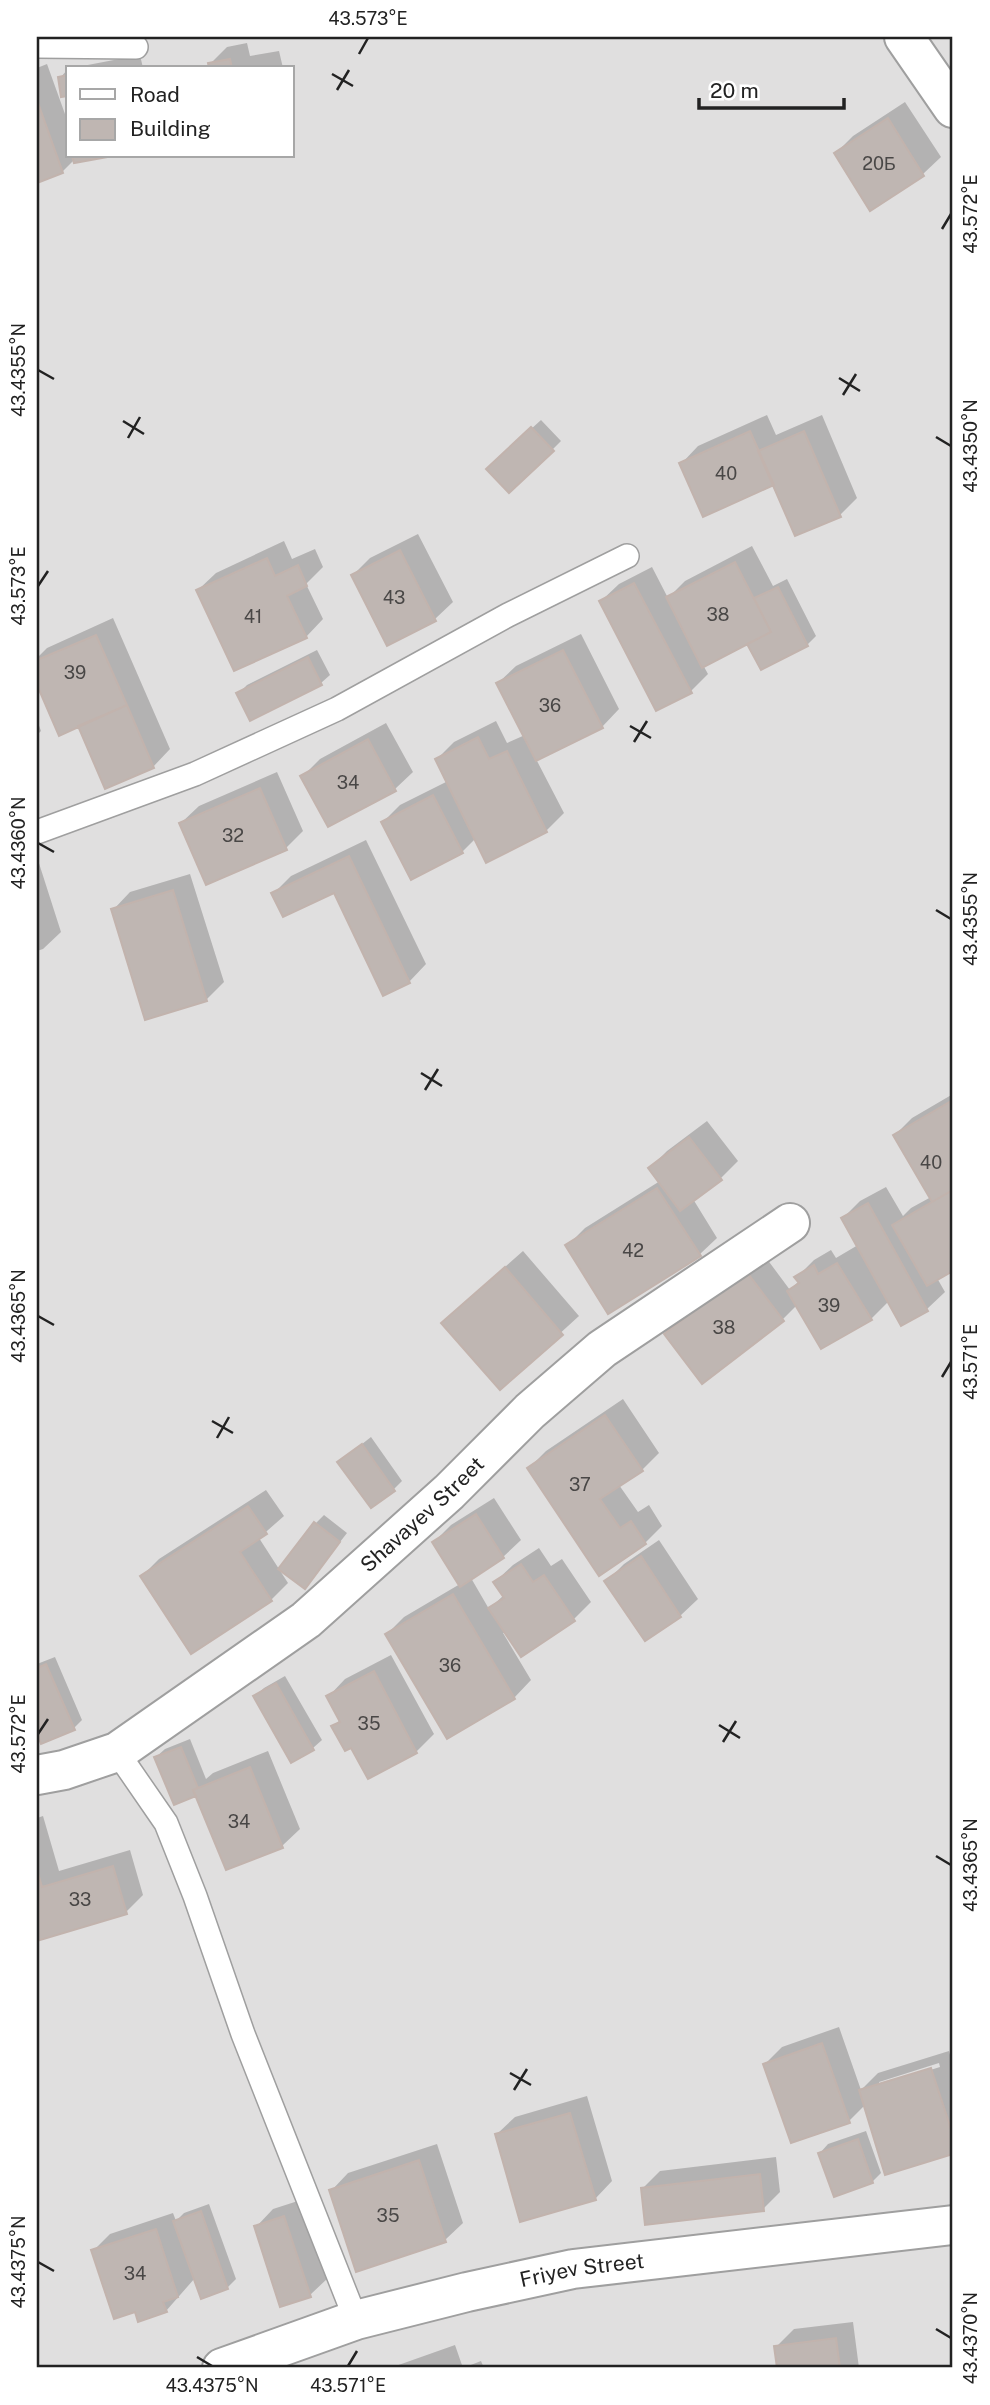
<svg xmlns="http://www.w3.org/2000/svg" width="990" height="2405" font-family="'Public Sans',sans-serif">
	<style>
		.residential { fill: #e0dfdf; fill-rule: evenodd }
		.shadow { fill: #0003; fill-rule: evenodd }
		.building { fill: #bfb6b2; stroke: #c2b3ad; stroke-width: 2 }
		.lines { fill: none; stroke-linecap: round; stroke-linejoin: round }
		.lane-casing { stroke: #9f9f9f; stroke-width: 26 }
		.street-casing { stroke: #9f9f9f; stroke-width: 42 }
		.lane { stroke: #fff; stroke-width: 23 }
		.street { stroke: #fff; stroke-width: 38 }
		.ticks { fill: none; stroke: #222; stroke-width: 2.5 }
		.labels { text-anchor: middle; stroke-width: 6; stroke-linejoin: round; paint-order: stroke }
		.number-label { font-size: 18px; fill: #494746 }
		.street-label { font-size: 21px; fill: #222; stroke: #fff }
		.neatline { fill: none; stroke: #222; stroke-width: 2.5 }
		.ticks-label { font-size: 18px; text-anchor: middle; fill: #222 }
	</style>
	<rect width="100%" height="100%" fill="#f1eeea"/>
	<path class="residential" d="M37 37H953V2368H37ZM68 68H292V156H68Z"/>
	<path class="shadow" d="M247 43 250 56 279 51 283 68H206L227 47Z
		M140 55 143 68H72Z
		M47 64 65 114 68 111V156H104L75 161V159L62 172 37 181V68Z
		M68 69V94L63 95 60 78Z
		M905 102 941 157 923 174 871 208 836 153 853 136Z
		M767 415 776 435 822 415 857 498 840 515 775 483 681 464 698 446Z
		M541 420 561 441 552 450 497 460Z
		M418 534 453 602 435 619 388 643 353 575 370 558Z
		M284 541 292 559 315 549 323 567 306 584 323 619 306 637 198 590 216 573Z
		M752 546 773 586 787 579 816 636 807 645 748 642 703 665 708 674 691 691 601 601 619 584 652 567 668 598 685 581Z
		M113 618 170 749 153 767 79 724 60 733 37 681V658L47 648Z
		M581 634 619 709 602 727 536 759 564 813 546 831 476 838 462 852 383 822 400 805 448 781 437 759 454 742 496 721 507 743 525 735 498 683 516 666Z
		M317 650 330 675 321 683 251 718 238 694 247 685Z
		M37 720 41 731 37 735Z
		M386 723 413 772 395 789 329 825 302 777 320 759Z
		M277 772 303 831 286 848 181 823 199 806Z
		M366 840 426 964 409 982 334 891 273 894 291 876Z
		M37 857 61 932 43 949 37 951Z
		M190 874 224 982 207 999 147 1018 113 910 130 892Z
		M953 1094V1269L937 1278 945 1292 927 1309 901 1324 889 1301 871 1319 797 1305 783 1319 702 1381 666 1335 683 1317 764 1255 790 1290 799 1281 797 1277 814 1260 831 1250 836 1258 858 1245 843 1218 860 1201 886 1187 903 1216 911 1208 931 1197 895 1135 912 1118Z
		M707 1121 738 1161 720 1179 693 1199 717 1238 699 1255 568 1245 585 1228 660 1181 650 1168 667 1151Z
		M523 1251 579 1316 500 1388 461 1306Z
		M623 1399 659 1453 642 1470 619 1485 638 1512 649 1505 662 1526 645 1543 600 1573 529 1468 546 1451Z
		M371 1437 402 1481 394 1489 339 1462Z
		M266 1490 284 1516 259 1538 288 1583 271 1600 142 1576 159 1559Z
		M494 1498 521 1540 503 1557 471 1578 489 1609 504 1595 495 1582 513 1565 539 1548 551 1566 562 1559 591 1602 574 1619 503 1633 531 1680 514 1698 387 1634 404 1617 460 1584 434 1542 451 1525Z
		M324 1515 347 1533 305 1587 315 1524Z
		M659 1540 698 1599 680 1616 607 1581 624 1564Z
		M391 1655 434 1734 416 1752 351 1746 334 1726 341 1719 328 1697 345 1679Z
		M55 1657 82 1720 74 1728 42 1742 37 1729V1664Z
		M285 1676 322 1740 313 1748 292 1761 255 1696 264 1688Z
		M190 1739 206 1779 213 1773 268 1751 300 1829 282 1846 227 1868 196 1793 156 1757 165 1749Z
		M43 1816 59 1871 130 1850 143 1895 126 1912 37 1939V1818Z
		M839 2027 861 2090 878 2073 949 2051 953 2066V2152L886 2173 865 2105 849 2121 765 2064 782 2047ZM939 2063 940 2067 879 2086V2082Z
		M587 2096 612 2181 595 2199 497 2134 515 2117Z
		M866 2131 881 2173 872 2182 820 2153 828 2144Z
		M437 2144 463 2223 445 2240 358 2270 331 2191 348 2173Z
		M776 2157 780 2192 763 2209 642 2189 660 2171Z
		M301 2200 328 2278 310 2295 256 2227 273 2209Z
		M209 2204 236 2279 228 2287 202 2296 195 2278 166 2311 136 2310 93 2251 110 2234 173 2213 176 2221 184 2213Z
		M853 2322 859 2368H779L776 2347 794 2329Z
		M455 2345 463 2368 481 2361 484 2368H390Z"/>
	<path class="building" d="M230 59 232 68H209L208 63Z
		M68 75V96L61 97 58 77Z
		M37 100 63 173 37 183Z
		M888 118 924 176 870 211 834 153Z
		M72 156H113L74 163Z
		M531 427 554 451 509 493 486 469Z
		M750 431 774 485 703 517 679 463Z
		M804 431 841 517 795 536 758 451Z
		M400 550 436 621 387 646 351 575Z
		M267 558 275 576 298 565 307 586 287 596 307 638 234 671 196 590Z
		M735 562 771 632 702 668 666 597Z
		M634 583 692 693 656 711 599 601Z
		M778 587 808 646 761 670 747 644 771 632 754 598Z
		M96 635 127 705 59 736 37 685V660Z
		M563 650 603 728 536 761 496 683Z
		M308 657 322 685 250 721 236 693Z
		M127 705 154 768 105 789 78 726Z
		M478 737 489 759 507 751 547 832 486 863 435 759Z
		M368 739 396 791 328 827 300 776Z
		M260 788 287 850 206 885 179 823Z
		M433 795 463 853 411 880 381 822Z
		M349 856 410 983 383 996 334 893 283 917 271 893Z
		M173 890 207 1001 145 1020 111 909Z
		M953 1100V1190L932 1202 893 1135Z
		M689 1137 722 1180 680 1211 648 1168Z
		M657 1188 701 1256 608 1314 565 1245Z
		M953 1190V1271L927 1286 892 1225Z
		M868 1203 928 1311 901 1326 841 1218Z
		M837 1263 872 1320 821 1349 787 1291 799 1283 794 1277 814 1265 818 1274Z
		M505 1267 563 1335 500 1390 441 1323Z
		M746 1271 784 1321 702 1384 664 1334Z
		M605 1415 643 1471 600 1499 620 1528 631 1521 646 1544 599 1576 527 1468Z
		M362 1444 395 1491 371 1508 337 1462Z
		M248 1506 267 1534 240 1552 272 1601 191 1654 140 1576Z
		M476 1514 504 1558 460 1587 432 1542Z
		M314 1522 340 1542 305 1589 278 1569Z
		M641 1556 681 1617 645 1641 604 1581Z
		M521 1564 533 1582 544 1575 575 1621 521 1657 488 1608 504 1598 493 1582Z
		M453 1594 515 1699 447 1739 385 1634Z
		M46 1664 75 1730 41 1744 37 1733V1668Z
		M374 1671 417 1753 368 1779 351 1748 345 1751 331 1726 340 1722 326 1696Z
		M276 1683 314 1750 291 1763 253 1696Z
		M181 1747 198 1788 193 1790 196 1796 174 1805 154 1757Z
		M250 1767 283 1848 226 1870 193 1790Z
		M113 1866 127 1914 37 1941V1870L42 1887Z
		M822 2043 850 2123 791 2143 763 2064Z
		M931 2068 953 2135V2154L885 2175 859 2090Z
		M570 2113 596 2200 520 2222 495 2134Z
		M858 2139 873 2183 834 2197 818 2153Z
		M419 2160 446 2242 356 2272 329 2190Z
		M760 2174 764 2211 645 2225 641 2188Z
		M201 2211 228 2289 201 2299 173 2221Z
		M284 2216 311 2297 280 2307 254 2226Z
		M156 2229 178 2297 163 2302 167 2312 138 2322 135 2312 114 2319 91 2250Z
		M836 2338 840 2368H777L774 2346Z"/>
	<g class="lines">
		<g class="lane-casing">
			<path id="lane" d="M37 46 136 47
				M37 832 195 774 337 709 508 615 627 556
				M117 1752 166 1823 195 1896 243 2034 356 2320"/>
		</g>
		<g class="street-casing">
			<g id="street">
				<path d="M904 37 953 108"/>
				<path id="s1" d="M37 1775 64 1770 117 1752 306 1620 449 1492 530 1411 602 1349 790 1223"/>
				<path id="s2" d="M222 2368 356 2320 467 2292 573 2269 953 2225"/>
			</g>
		</g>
		<use href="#lane" class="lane"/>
		<use href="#street" class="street"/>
	</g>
	<path class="ticks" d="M359 54 368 38M332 74 353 86M337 90 349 70M942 229 951 214M38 370 54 379M839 378 860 391M843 395 856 374M123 421 144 434M936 437 951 446M128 438 140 417M38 586 48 571M630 726 651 738M634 742 647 721M38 843 54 852M936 910 951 919M421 1073 442 1086M425 1090 438 1069M38 1316 54 1325M942 1377 951 1362M212 1421 233 1433M217 1438 229 1417M719 1725 740 1738M38 1734 48 1719M723 1742 736 1721M936 1856 951 1865M510 2073 531 2085M514 2090 527 2069M38 2262 54 2271M936 2329 951 2338M197 2357 212 2366M348 2366 357 2351"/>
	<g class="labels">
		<g class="number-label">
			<text x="879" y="170">20Б</text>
			<text x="726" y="480">40</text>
			<text x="394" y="604">43</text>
			<text x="718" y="621">38</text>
			<text x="253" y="623">41</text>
			<text x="75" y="679">39</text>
			<text x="550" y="712">36</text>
			<text x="348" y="789">34</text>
			<text x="233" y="842">32</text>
			<text x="931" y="1169">40</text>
			<text x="633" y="1257">42</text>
			<text x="829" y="1312">39</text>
			<text x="724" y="1334">38</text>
			<text x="580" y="1491">37</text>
			<text x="450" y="1672">36</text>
			<text x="369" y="1730">35</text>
			<text x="239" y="1828">34</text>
			<text x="80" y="1906">33</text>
			<text x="388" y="2222">35</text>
			<text x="135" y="2280">34</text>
		</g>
		<g class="street-label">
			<text dy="7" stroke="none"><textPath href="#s1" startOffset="471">Shavayev Street</textPath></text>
			<text dy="7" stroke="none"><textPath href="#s2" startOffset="374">Friyev Street</textPath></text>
		</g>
	</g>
	<rect width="990" height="2405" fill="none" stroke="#ffffff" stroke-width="77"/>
	<rect x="66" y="66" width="228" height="91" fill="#ffffff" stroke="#a7a7a7" stroke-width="2"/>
	<rect x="80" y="89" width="35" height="10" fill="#ffffff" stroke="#a7a7a7" stroke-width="2"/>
	<text x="130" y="102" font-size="21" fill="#222222">Road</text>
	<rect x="80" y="119" width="35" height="21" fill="#bfb6b2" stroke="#a7a7a7" stroke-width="2"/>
	<text x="130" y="136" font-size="21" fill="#222222">Building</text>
	<path d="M699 98v10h145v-10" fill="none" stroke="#222222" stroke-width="3.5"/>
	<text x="710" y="98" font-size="21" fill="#222222" stroke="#ffffff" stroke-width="5" paint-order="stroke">20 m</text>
	<rect x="38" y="38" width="913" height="2328" class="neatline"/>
	<g class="ticks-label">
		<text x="368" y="25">43.573°E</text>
		<text transform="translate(971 214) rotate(-90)" y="6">43.572°E</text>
		<text transform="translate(19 370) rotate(-90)" y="6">43.4355°N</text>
		<text transform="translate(971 446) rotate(-90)" y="6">43.4350°N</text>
		<text transform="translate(19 586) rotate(-90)" y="6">43.573°E</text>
		<text transform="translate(19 843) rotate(-90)" y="6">43.4360°N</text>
		<text transform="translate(971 919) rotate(-90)" y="6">43.4355°N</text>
		<text transform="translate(19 1316) rotate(-90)" y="6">43.4365°N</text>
		<text transform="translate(971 1362) rotate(-90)" y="6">43.571°E</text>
		<text transform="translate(19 1734) rotate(-90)" y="6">43.572°E</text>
		<text transform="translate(971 1865) rotate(-90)" y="6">43.4365°N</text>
		<text transform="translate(19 2262) rotate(-90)" y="6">43.4375°N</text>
		<text transform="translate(971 2338) rotate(-90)" y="6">43.4370°N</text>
		<text x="212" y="2392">43.4375°N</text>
		<text x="348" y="2392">43.571°E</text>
	</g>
</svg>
